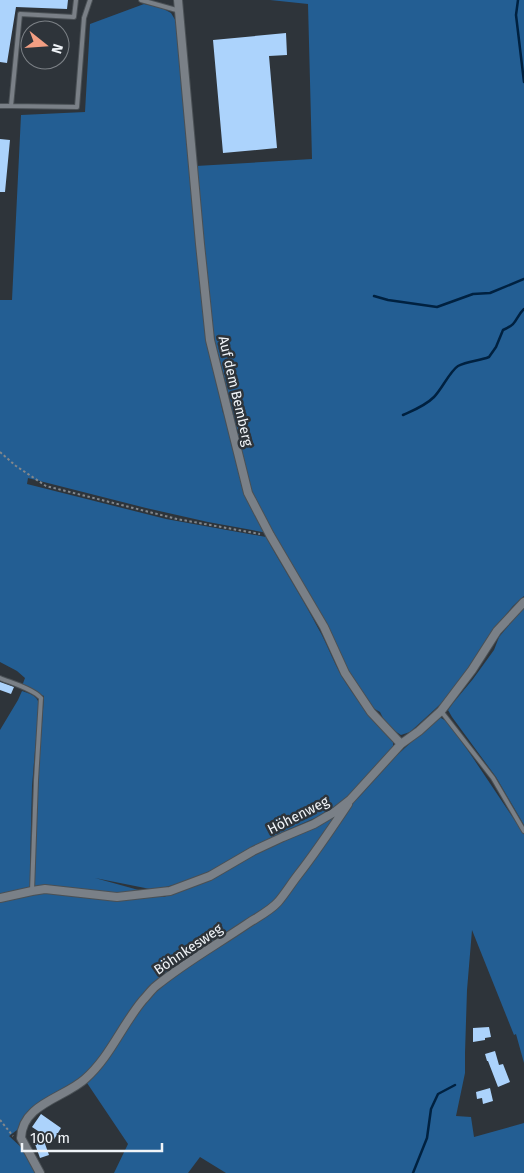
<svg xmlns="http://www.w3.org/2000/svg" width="524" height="1173" font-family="'Fira Sans',sans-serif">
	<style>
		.green { fill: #235e93 }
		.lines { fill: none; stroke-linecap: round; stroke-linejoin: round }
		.stream { stroke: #002140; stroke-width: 2.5 }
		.building { fill: #acd3fc }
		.service-casing { stroke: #4a5055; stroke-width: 6 }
		.minor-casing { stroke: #4a5055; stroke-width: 10 }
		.path { stroke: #82878c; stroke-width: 2; stroke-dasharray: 2.5 2.5; stroke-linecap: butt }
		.service { stroke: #7a8087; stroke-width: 4 }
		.minor { stroke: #7a8087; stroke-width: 8 }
		.labels { text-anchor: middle; stroke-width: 5; stroke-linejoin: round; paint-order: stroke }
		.street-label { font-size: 14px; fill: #f0f4f8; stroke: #2e343a }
	</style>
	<rect width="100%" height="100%" fill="#2e343a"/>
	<path class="green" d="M270 0H524V596L513 606 495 628 480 649 465 674 446 699 410 732 401 735 392 729 384 720 380 712 373 708 348 675 289 559 273 534 208 522 146 508 28 478 27 484 166 519 266 537C283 568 302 597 318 628 328 645 335 667 346 683 359 704 376 721 393 740V746L389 753 349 796 334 807 315 818 283 832 253 848 209 873 191 880 155 890 95 878 164 897 212 876 281 840 334 816 359 797 396 756 438 718H441L448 722 471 755 524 834V1063L516 1034 514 1035 472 930 467 990 465 1053V1073L456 1116 471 1117 474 1137 524 1123V1173H226L200 1157 188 1173H114L128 1144 85 1080 92 1071 44 1103 21 1127 9 1136 22 1148 37 1173H0V730L18 700 22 691C30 694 37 695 39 704L32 786 30 864 35 865 39 765 44 696 22 686 25 678 17 671 0 662V300H12L21 115 85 112 90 24 144 4 162 8 171 13 177 23 212 361 223 413 231 403 215 342 205 270 196 166 312 159 308 4Z
		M524 607V825L496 777 452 717 448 710 453 703 473 679 494 650 499 637Z"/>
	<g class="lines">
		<path class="stream" d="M518 0 516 15 524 82
			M374 296 388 300 437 307 473 294 490 293 524 279
			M403 415C414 410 425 406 434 397 442 389 450 371 458 366 468 361 479 361 489 357L496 347 503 330C519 323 514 319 524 309
			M413 1173 427 1138 431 1109 438 1094 455 1085"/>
	</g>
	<path class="building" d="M0 0H68L67 9 16 7 7 63 0 62Z
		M286 33 287 55 269 56 277 148 223 153 213 40Z
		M0 139 10 140 5 192H0Z
		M0 682 14 687 11 694 0 690Z
		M489 1027 491 1037 485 1038V1040L473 1042V1028Z
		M495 1051 499 1065 503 1064 510 1082 498 1087 488 1061H487L485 1054Z
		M490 1088 493 1101 483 1104 482 1098 477 1099 476 1092Z
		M41 1114 61 1128 53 1141 32 1127Z
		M44 1141 49 1155 40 1158 35 1144Z"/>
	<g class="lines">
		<g class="service-casing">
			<path id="service" d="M141 0 180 11
				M0 106H11L20 14 74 17 76 0
				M11 106 77 107 84 18 90 0
				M0 678C12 683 33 689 41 698L36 780 32 891
				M441 711 493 778 524 831"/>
		</g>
		<g class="minor-casing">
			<path id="minor" d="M178 0 200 244 210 340 248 493 270 535 324 627 345 673 371 712 401 744
				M0 898 32 891 45 889 117 897 170 891 210 876 253 851 283 837 314 824 336 811 350 800 401 744 419 731 441 711 472 670 497 631 524 602
				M40 1173 21 1138C22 1104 64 1098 85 1079 110 1057 122 1025 143 1000 147 996 151 990 156 986 184 963 216 945 247 924 256 918 270 911 278 902 285 894 291 884 298 875 316 852 332 828 348 804"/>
		</g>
		<path class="path" d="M0 452 16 466 46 486 177 519 260 534
			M0 1120 13 1136"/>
		<use href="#service" class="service"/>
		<use href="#minor" class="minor"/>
	</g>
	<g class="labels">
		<g class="street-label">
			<text transform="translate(236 391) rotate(77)" y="5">Auf dem Bemberg</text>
			<text transform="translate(298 815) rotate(-27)" y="5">Höhenweg</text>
			<text transform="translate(188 949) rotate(-34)" y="5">Böhnkesweg</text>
		</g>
	</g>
	<g transform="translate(45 45) rotate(107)"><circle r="24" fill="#2e343a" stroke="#7c8186"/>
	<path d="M0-4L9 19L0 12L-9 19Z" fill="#f39f83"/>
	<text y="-8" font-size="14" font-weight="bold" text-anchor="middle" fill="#f0f4f8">N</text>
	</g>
	<path d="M22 1143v8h140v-8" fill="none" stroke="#f0f4f8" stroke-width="2.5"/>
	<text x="30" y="1143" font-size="15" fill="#f0f4f8" stroke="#2e343a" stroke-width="4" paint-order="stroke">100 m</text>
</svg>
